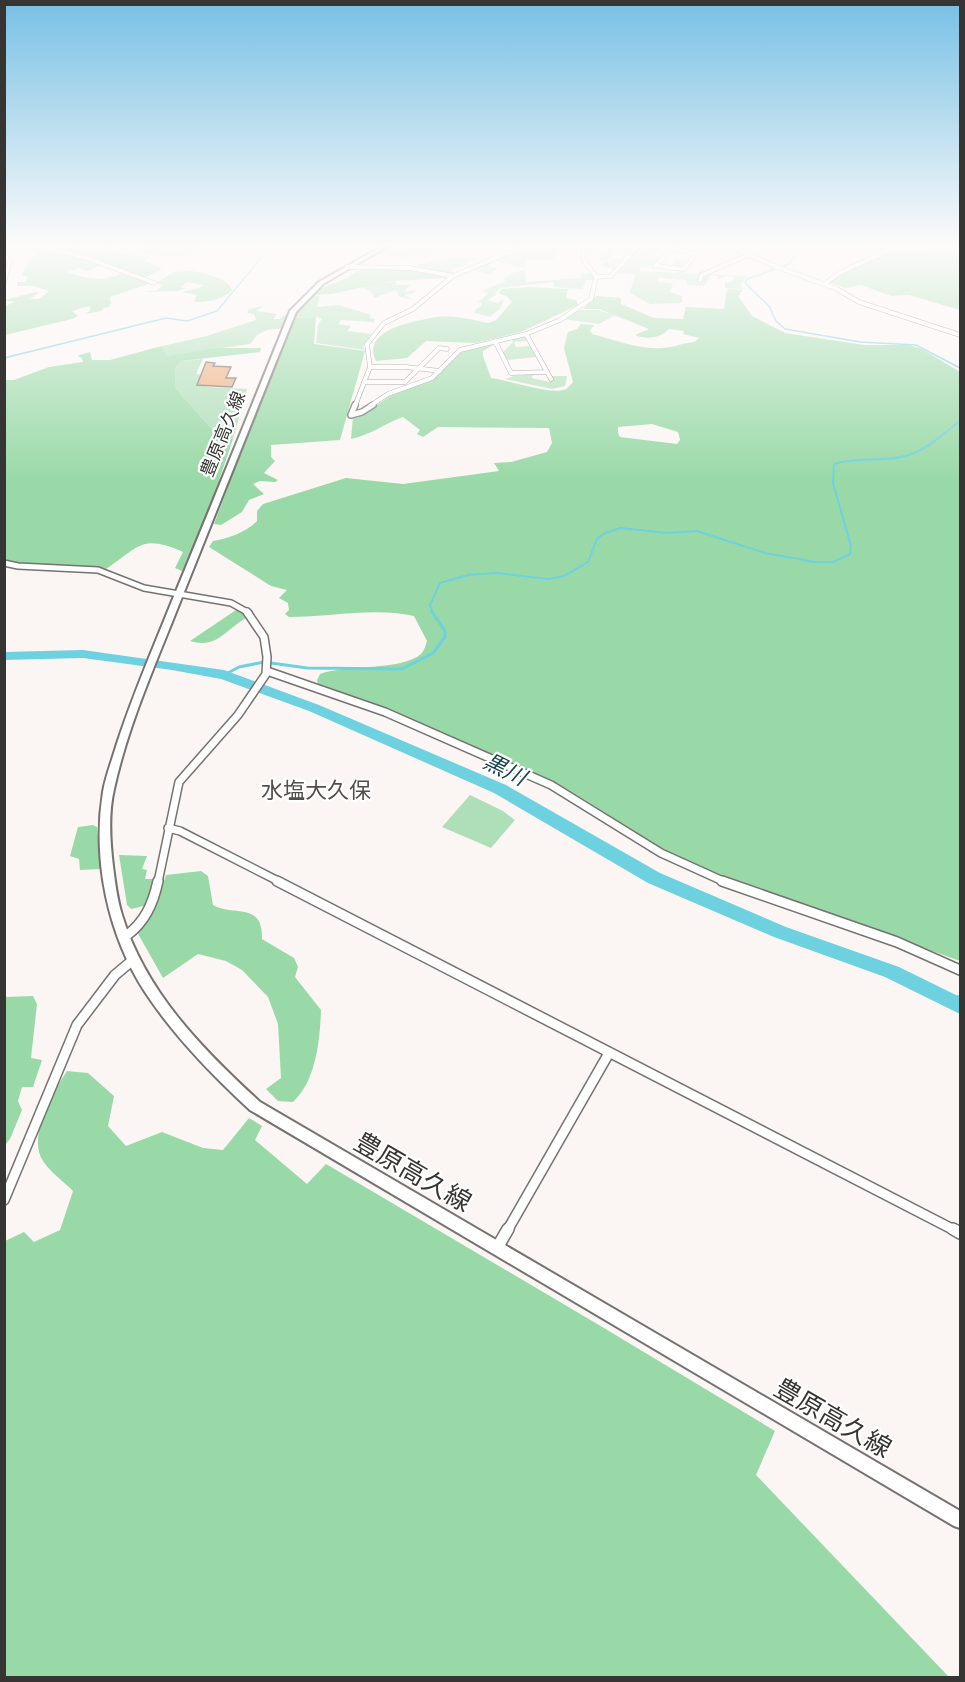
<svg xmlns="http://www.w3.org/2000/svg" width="965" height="1682" font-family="'Noto Sans','Noto Sans JP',sans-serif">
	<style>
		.green { fill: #afdfb9 }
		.forest { fill: #99d9a7; fill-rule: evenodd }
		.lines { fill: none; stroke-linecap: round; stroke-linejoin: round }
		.stream-far3 { stroke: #6ed1e0; stroke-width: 1.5 }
		.stream-far2 { stroke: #6ed1e0; stroke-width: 2 }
		.stream-far1 { stroke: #6ed1e0; stroke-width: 3 }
		.stream { stroke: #6ed1e0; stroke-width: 4 }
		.river { fill: #6ed1e0; fill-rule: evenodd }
		.building { fill: #eeaf81; stroke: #777370; stroke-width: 1.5 }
		.minor-far4-casing { stroke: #767270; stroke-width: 5 }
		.minor-far3-casing { stroke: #767270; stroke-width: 8 }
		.minor-far2-casing { stroke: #767270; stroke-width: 10 }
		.minor-far1-casing { stroke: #767270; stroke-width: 12 }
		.minor-casing { stroke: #767270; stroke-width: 14 }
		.secondary-casing { stroke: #767270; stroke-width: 4 }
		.primary-casing { stroke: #767270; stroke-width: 3 }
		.minor-far4 { stroke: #fff; stroke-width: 4 }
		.minor-far3 { stroke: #fff; stroke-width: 5 }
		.minor-far2 { stroke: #fff; stroke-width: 7 }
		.minor-far1 { stroke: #fff; stroke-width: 9 }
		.minor { stroke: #fff; stroke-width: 11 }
		.secondary { fill: #fff; fill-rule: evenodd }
		.primary { fill: #fff; fill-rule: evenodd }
		.labels { text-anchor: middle; stroke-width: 4.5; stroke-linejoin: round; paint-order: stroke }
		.far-street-label { font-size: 18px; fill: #373534; stroke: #fff }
		.water-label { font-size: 22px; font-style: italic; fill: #17454b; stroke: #fff }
		.neighbourhood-label { font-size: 22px; fill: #534e4d; stroke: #fff }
		.near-street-label { font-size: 26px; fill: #373534; stroke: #fff }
	</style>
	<rect width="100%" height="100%" fill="#fbf6f4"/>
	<path class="green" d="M388 246H463L403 258 375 253Z
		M543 246 557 248 554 259 527 260 524 268 494 261 489 266 503 271 497 269 489 274 473 269 513 250 540 252Z
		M612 246 635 247 630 253 614 251 612 258 623 261 616 262 614 269 601 266 605 261 611 262 612 259 600 260 601 256 586 254 588 248 597 249 592 250 594 254 603 255Z
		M639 246H663L649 257 663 256 653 266 640 267 639 271 677 273 679 271 671 266 676 259 689 261 684 267 685 273 697 274 702 270 708 274 747 276 741 284 742 289 725 288V282H732L735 278 727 276 719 279 718 276 711 275 704 286 687 285V280L658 278 657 282 673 283 670 292 682 296V303L650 304 630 293 635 274H616Z
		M470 256 477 260 464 263 474 266 466 265 450 270 457 274 451 276 413 267C438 256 447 261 470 256Z
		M525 270 526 282 581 278 580 274 593 273 594 280H587L582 289 551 287H554V282L500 288 495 293 497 294 488 300 497 303 504 299 500 309 490 317 475 313V310L481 306 482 303 478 302 489 293 482 291 506 281 503 279 512 273Z
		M395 281 397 285H410L404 292 416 290 414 293 404 295 412 299 400 297 396 290 374 298 372 293 362 286Z
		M309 295 320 296 317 307 339 305 371 315 369 318 375 319 374 322 341 320 338 324 351 326 347 331 371 334 363 346 365 350 316 343 318 325 322 319 317 317 294 318 286 328 267 330 257 335 250 344 166 356 158 347 207 336 256 320 254 314 247 313 249 309 264 306 256 311 277 314 273 319H280L284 315 296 312Z
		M578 310H598L615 315 599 324 563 319Z
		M524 335 527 341 514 342 516 347 530 346 536 357 507 360 503 352 513 342 511 338Z
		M203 359 196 374 212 375 207 387 247 389 233 439 219 437 176 389 175 369 181 361Z
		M537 374 532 376V378L549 382 551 376H567L565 386 552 389 505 379 514 376Z
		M470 795 503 811 515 820 491 848 442 827Z"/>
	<path class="forest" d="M32 246C46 246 61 258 72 246H86L78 250 83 252 99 246H120L107 249 135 256H150L145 261 162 268 143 279 151 283 110 297 111 303 109 307 104 308 101 311 86 314 90 310V306L72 311 78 316 72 319 5 335V306L15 302 4 300 36 292H39L30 299H39L49 291 34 286H17V282H25L28 277 22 276 25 266 39 251 5 249ZM106 263 127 272C105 281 90 280 68 272L78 268 87 271Z
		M143 246H202C182 263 161 255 137 252Z
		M947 246H960V310L909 295 891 296 861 285 845 288 829 282 834 277 889 252 952 250Z
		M370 267 409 269 449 278 391 281 332 294 309 295 314 291 347 278 355 272Z
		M189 271C201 272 229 278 232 290 223 300 208 302 194 302L197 295 182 292 199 288 203 285 187 282 181 287 186 288 178 291 145 292 158 290 162 285 156 283 174 272Z
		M530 287 568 289 566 298 576 300 578 305 521 332 475 343 426 341 407 358 376 361C360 329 416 321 436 317 452 314 473 320 488 323L496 320 512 302 507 296 498 293 502 289Z
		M727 289 743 290 738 296 752 316 785 333 864 345H909L922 349 960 372V961L682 861C638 836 598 806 554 782L318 686 317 680 320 674C347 664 401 671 421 654 424 651 426 645 427 641L414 616C373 607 330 617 289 617L285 614 289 610 288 603 279 598 287 590 271 586 209 547 213 541C227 539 247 532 257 521V511L263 504 346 478 403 484 499 471 494 463 511 462 547 452 552 443 549 428 438 427 423 437 417 434 420 430 403 417C384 424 370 435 351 439L353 416 370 410 390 396 435 378 459 353 492 343 493 345 483 351V356L491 378C508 380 553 396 566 389 569 387 571 384 573 382L564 348 568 332 577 329 581 324 594 325 590 330 592 334C623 342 651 355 682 344 690 342 694 344 699 338L683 334 684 331 669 329C661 338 646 340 635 335L649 329 599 309H583L596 296 621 298V304L654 318 683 319 686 307 724 309ZM652 424 678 432 680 440 677 444 620 437 618 433V427Z
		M316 317 314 344 365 351 340 440 271 445V457L275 461 264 473 278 480 275 482 260 481 253 484 264 494 249 500 242 512 221 525 214 524 288 329 296 318Z
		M158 347H162L166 356 217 348H261L260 352 181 361 175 369 176 389 219 437 233 439 203 528 182 571 175 568 183 552C142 534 140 546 106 569 72 564 38 569 5 561V380H14L49 367 83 362 82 358 77 356 90 352 92 360H110Z
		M239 608 246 618C225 630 217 649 190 641Z
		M93 825 97 827 100 869 80 870 79 859 70 856 78 827Z
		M119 855 147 856 142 869 147 870 145 879H156L148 905 131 909 127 905Z
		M201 871 208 876 213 905C234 917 263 901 262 939L294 958 298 967 295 977 321 1010C320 1040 316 1081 293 1102L278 1101 266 1089 281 1078 278 1024 268 997 242 970 226 961 198 954 163 978 137 932C151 914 159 897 166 875Z
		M33 996 37 1004 31 1058 42 1060 33 1087H22L18 1101 22 1110 10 1139 5 1145V997Z
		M67 1071 88 1073 114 1096 108 1126 126 1146 162 1132 203 1148 223 1150 249 1118 262 1126 255 1140 307 1184 326 1164 604 1328 775 1431 756 1475 949 1677 5 1678V1241L24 1232 34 1242 60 1230 73 1191C64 1182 50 1172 43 1161 27 1137 53 1092 67 1071Z"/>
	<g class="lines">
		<path class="stream-far3" d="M789 246 796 252 789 264 747 279 745 283 769 306 776 321 785 329 860 342 916 345 960 368
			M4 358 166 318 187 321 217 311 271 246"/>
		<path class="stream-far2" d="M433 613 430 605 440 583 468 575 497 573 548 579 564 576 588 562 597 539 603 534 620 528 667 533 697 531 765 553 815 562H833L850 554 851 546 833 483 834 464C858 456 885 463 909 455 928 449 944 433 960 421"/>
		<path class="stream-far1" d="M224 675 239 667 264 662 307 668 402 669 433 653 445 637V631L432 612"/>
		<path class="stream" d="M947 999 960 997"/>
		<path class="river" d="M83 650 224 670 319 705 506 785 660 873 786 927 899 967 960 997V1014L885 977 774 937 648 883 494 793 309 711 221 679 172 670 83 658 4 660V652Z"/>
	</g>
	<path class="building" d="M206 362 215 363 213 366 231 367 226 378H236L232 387 197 385Z"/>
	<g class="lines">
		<g class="minor-far4-casing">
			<path id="minor-far4" d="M42 246 87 258 154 283
				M730 246 774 266 837 289 859 302 960 335
				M673 248 696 254 684 269 655 266Z
				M4 254 10 261 4 282
				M347 267 410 268 453 276
				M596 277 611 276 638 246
				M700 280 702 275 748 255
				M825 284C845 266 872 261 895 246
				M526 334 551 379
				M495 341 511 373 547 372
				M370 367H406L440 371
				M364 382H405L439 348 447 349
				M355 406 370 367 367 344 384 323 413 309 453 276 524 246
				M370 406 388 394 432 378 460 350 526 334 560 320 591 299 596 277 583 259 585 248 579 246"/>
		</g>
		<g class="minor-far3-casing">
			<path id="minor-far3" d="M351 415 362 412 373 405
				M351 415 355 405
				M4 563 18 566 98 570 144 588 231 603 249 613"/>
		</g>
		<g class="minor-far2-casing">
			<path id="minor-far2" d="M267 671 385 712 551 785 661 853 725 882
				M168 828 180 831 280 882
				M158 882 179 782 238 715 266 674 267 657 264 637 247 612"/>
		</g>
		<g class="minor-far1-casing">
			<path id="minor-far1" d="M277 881 956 1231
				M722 881 897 942 960 970
				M126 936C145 922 153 904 158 881
				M4 1200 77 1025 115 975 134 959
				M507 1231 609 1053"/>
		</g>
		<g class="minor-casing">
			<path id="minor" d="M953 1229 960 1233
				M497 1248 508 1229"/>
		</g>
		<g class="secondary-casing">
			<path id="secondary" d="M383 246H388L323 284 296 312C257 408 219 505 180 602 156 663 128 725 114 789 108 814 110 841 113 866 115 882 117 899 122 915 145 991 202 1049 260 1102L960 1511V1528L954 1526 250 1110C212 1075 174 1036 145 992 108 935 92 860 103 792 105 779 110 766 114 753 130 701 152 651 172 601 212 504 251 408 290 311L319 282Z"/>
		</g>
		<g class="primary-casing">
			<path id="primary" d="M4 246H8L4 248Z"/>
		</g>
		<use href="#minor-far4" class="minor-far4"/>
		<use href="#minor-far3" class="minor-far3"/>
		<use href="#minor-far2" class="minor-far2"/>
		<use href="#minor-far1" class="minor-far1"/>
		<use href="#minor" class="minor"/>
		<use href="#secondary" class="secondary"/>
		<use href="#primary" class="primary"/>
	</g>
	<linearGradient id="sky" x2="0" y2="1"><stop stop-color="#77c0e5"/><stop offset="0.51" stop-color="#fdfbfa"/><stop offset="1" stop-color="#fdfbfa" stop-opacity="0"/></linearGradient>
	<rect width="965" height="481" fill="url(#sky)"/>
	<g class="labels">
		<g class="far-street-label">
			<text transform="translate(223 434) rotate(-68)" y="6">豊原高久線</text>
		</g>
		<g class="water-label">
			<text transform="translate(505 769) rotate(26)" y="8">黒川</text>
		</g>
		<g class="neighbourhood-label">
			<text x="316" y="798">水塩大久保</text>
		</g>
		<g class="near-street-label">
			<text transform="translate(413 1172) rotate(30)" y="9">豊原高久線</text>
			<text transform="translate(833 1418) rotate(30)" y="9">豊原高久線</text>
		</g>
	</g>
	<rect width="965" height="1682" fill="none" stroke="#373534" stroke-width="12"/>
</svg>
